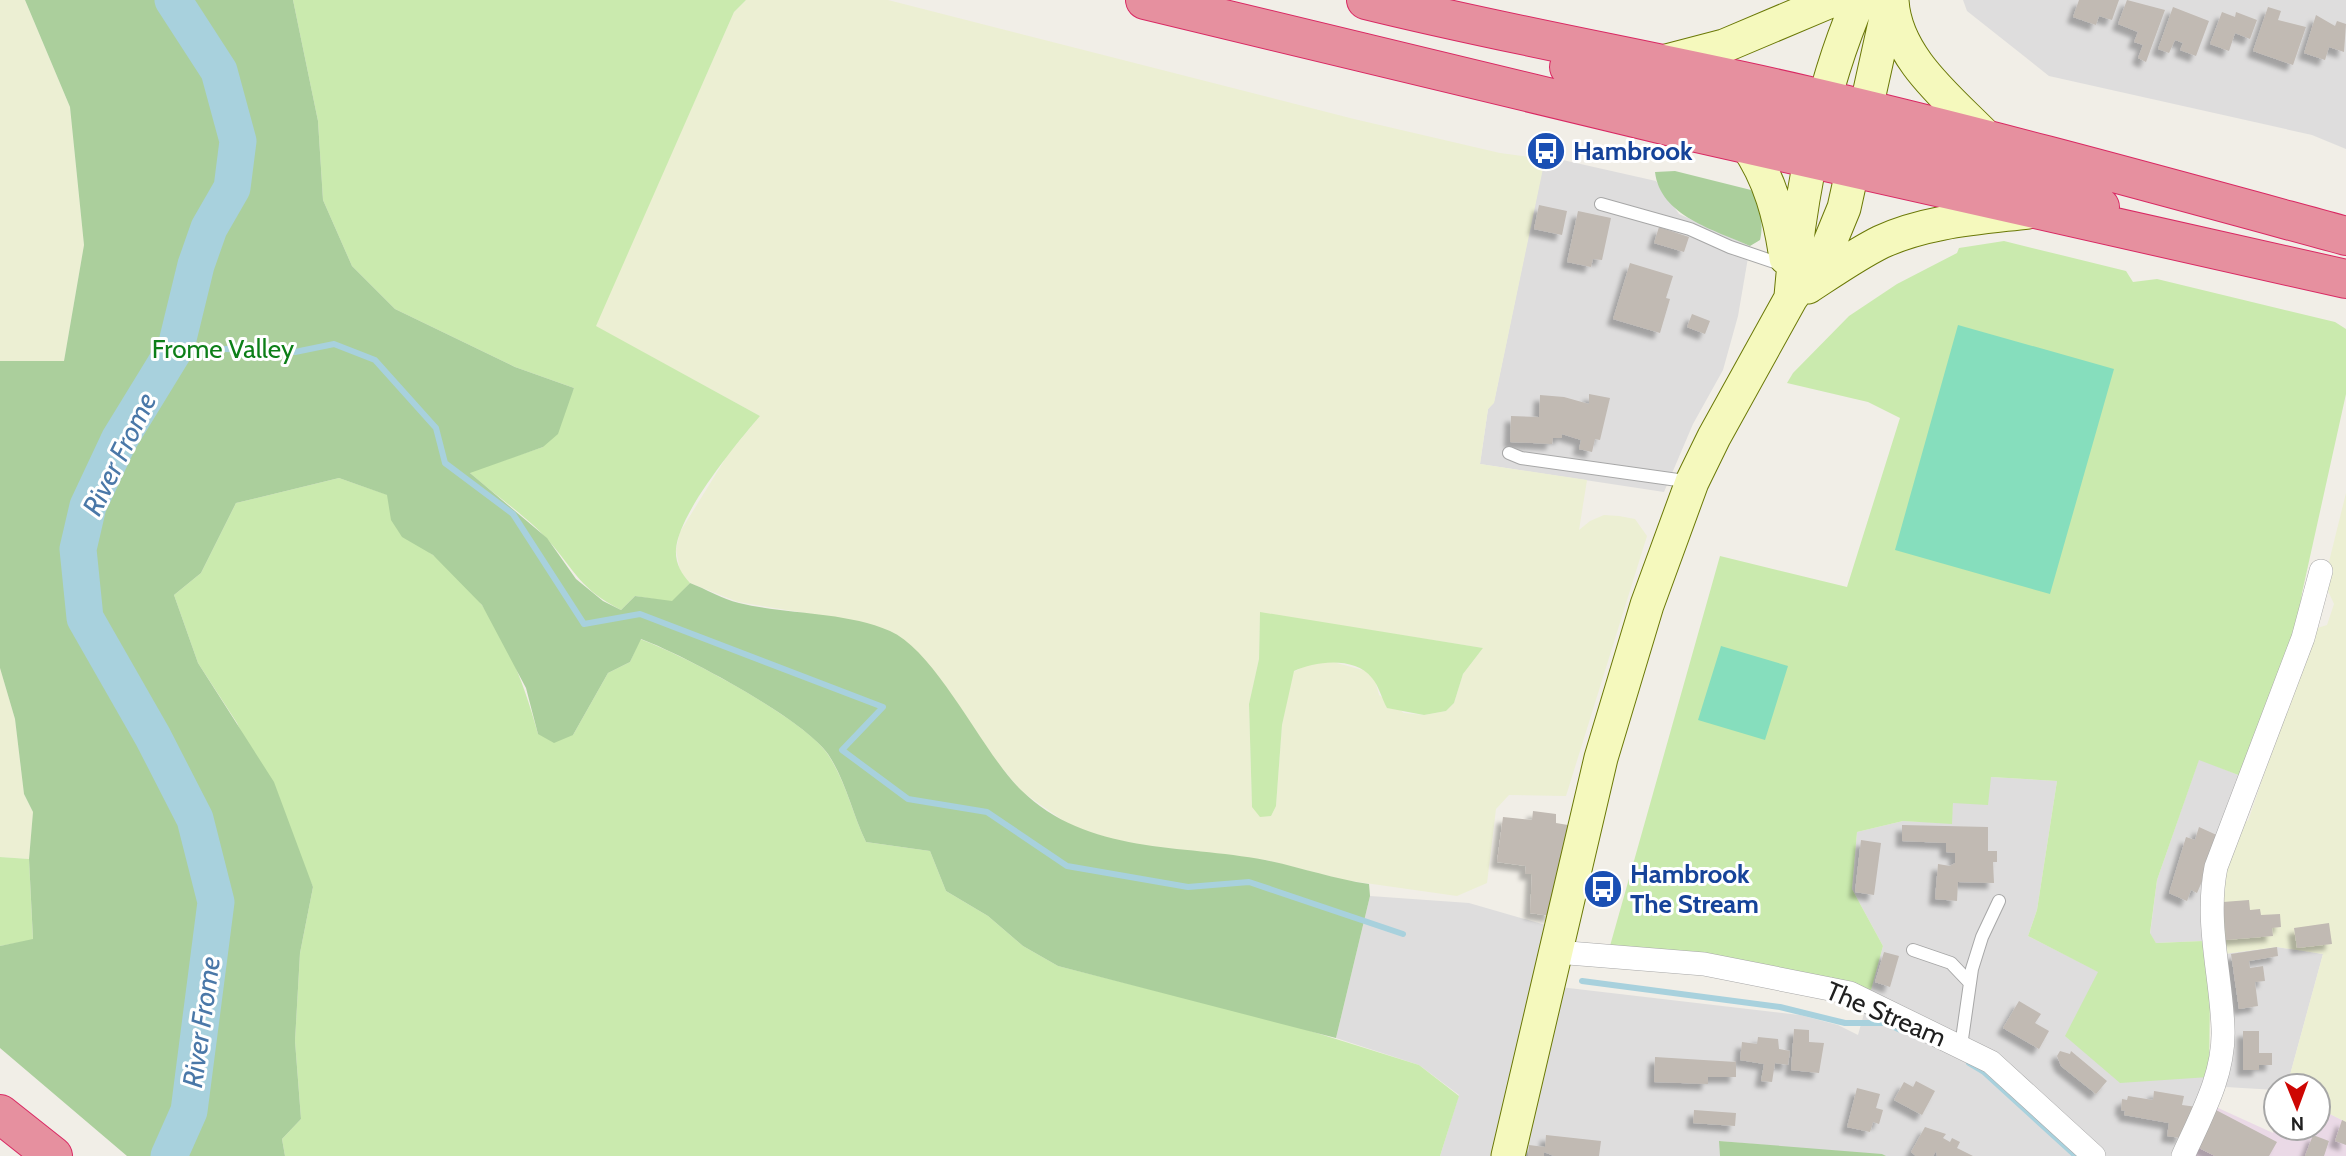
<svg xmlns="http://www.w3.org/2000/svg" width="2346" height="1156" font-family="Cabin,sans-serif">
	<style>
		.residential { fill: #dedddd }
		.industrial { fill: #ead9e6 }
		.farmland { fill: #ecefd3; fill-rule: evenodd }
		.grass { fill: #caeaae }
		.forest { fill: #abcf9c }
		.pitch { fill: #86debd }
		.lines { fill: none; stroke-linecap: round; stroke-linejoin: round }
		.stream { stroke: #a8d1dd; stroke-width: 6 }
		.river { stroke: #a8d1dd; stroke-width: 37 }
		.building { fill: #c1bab3; filter: url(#shadow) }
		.lane-casing { stroke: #a7a7a7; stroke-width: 14 }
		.street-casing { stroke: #a7a7a7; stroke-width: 24 }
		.secondary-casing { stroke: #6a7806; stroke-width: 35 }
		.highway-casing { stroke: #d92963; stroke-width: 40 }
		.lane { stroke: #fff; stroke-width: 12 }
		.street { stroke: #fff; stroke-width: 23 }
		.secondary { stroke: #f5f9bd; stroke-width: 33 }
		.highway { stroke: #e6909f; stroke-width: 38 }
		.labels { text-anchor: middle; stroke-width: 6; stroke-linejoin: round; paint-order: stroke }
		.transit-label { font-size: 26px; font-weight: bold; fill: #164399; stroke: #fff; text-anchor: start }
		.park-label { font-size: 26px; fill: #0d7f18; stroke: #fff }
		.street-label { font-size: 26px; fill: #202020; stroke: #fff }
		.water-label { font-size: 28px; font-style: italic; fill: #4a78a8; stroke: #fff }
	</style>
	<defs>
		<filter id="shadow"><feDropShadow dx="-6" dy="6" stdDeviation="2" flood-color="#0004"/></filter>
	</defs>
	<rect width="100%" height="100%" fill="#f1eee7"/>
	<path class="residential" d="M1963 0H2346V149L2312 135 2049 76 1967 11Z
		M1545 156 1656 181 1679 214 1750 246 1738 316 1723 370 1693 424 1664 492 1480 464 1488 409 1494 402Z
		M2199 759 2241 776 2203 941 2156 943 2150 934 2157 880Z
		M1991 777 2057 781 2037 910 2028 936 2099 972 2209 1077 2224 954 2277 947 2323 954 2287 1086H2276V1090L2209 1086 2173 1156H1886L1720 1141V1156H1440L1459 1095 1419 1065 1336 1038 1370 896 1469 903 1549 926 1534 984 1800 1015 1838 1025 1858 1035 1883 946 1852 889 1857 832 1903 821 1951 823 1953 803Z"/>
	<path class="industrial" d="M2216 1107 2273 1133 2276 1124V1128H2318V1108L2346 1122V1156H2189Z"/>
	<path class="farmland" d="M0 0H25L70 107 84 245 64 361H0Z
		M746 0H888L1354 119 1500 153 1545 159 1494 403 1488 409 1480 464 1587 480 1579 530 1590 521 1604 515 1619 516 1635 519 1647 536 1566 796 1509 795 1496 809 1487 883 1457 896 1344 880 1266 860 1124 843 1071 826 1021 791 993 757 848 620 738 602 690 583 680 571 676 550 680 532 727 456 760 416 595 326 734 12ZM1260 613 1483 648 1463 674 1454 703 1446 711 1424 715 1404 713 1379 695 1375 680 1366 671 1333 662 1310 664 1293 672 1282 725 1276 806 1252 807 1249 704 1259 659Z
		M2346 493V1122L2318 1108V1086H2287L2323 954 2277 947 2224 954 2223 867 2241 818 2248 821 2314 629 2327 625 2334 604 2324 582Z
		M0 668 15 719 24 794 33 812 29 859 0 857Z"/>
	<path class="grass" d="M293 0H746L734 12 596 326 760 416C736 444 679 513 676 549 675 563 681 573 690 583L672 602 635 596 621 610C580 589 576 572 548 540 529 518 492 493 469 472L543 447 574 388 515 367 395 309 352 266 323 200 318 121Z
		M2004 241 2126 271 2133 282 2157 279 2335 322 2346 329V394L2302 593 2297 629 2241 776 2199 760 2157 880 2150 933 2156 943 2203 941 2210 994 2209 1077 2120 1083 2065 1036 2098 972 2028 936 2037 910 2057 781 1991 777 1988 805 1953 803 1952 824 1903 821 1857 832 1852 889 1883 946 1871 990 1833 981 1608 953 1720 556 1847 587 1900 418 1868 402 1787 383 1793 373 1849 316 1897 284 1957 253 1959 248Z
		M339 478 388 495C395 541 401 530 433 555 450 567 470 589 482 605 509 643 526 690 538 734L573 735 608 673 630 662 640 639C682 654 804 719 827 753 846 781 852 813 866 842L930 851 946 891 988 916 1023 946 1058 966 1288 1024 1419 1065 1459 1096 1440 1156H285L282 1139 301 1119 295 1041 300 953 313 887 237 723 198 663 174 595 201 573 236 503Z
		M1260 612 1483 648 1463 674 1454 703 1446 711 1424 715 1387 708C1382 699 1379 686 1372 678 1355 656 1315 661 1294 671L1282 725 1276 806 1271 816 1260 817 1252 807 1249 704 1259 659Z
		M0 857 29 859 33 940 0 946Z"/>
	<path class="forest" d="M25 0H293L318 121 323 200 352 266 395 309 515 367 574 388 558 434 543 447 470 473 547 538 576 579 603 601 621 610 635 596 672 601 690 583C706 589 722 599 739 603 788 615 843 611 890 631 937 652 982 752 1021 790 1087 855 1182 844 1265 860 1300 867 1333 879 1369 884L1370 896 1336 1038 1058 966 1023 946 988 916 946 891 930 851 866 842C852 813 846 781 828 754 804 719 682 654 641 639L630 662 608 673 573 735 554 743 538 734 526 688 482 605 433 555 402 537 391 520 387 495 339 478 236 503 201 573 174 595 198 663 274 782 313 887 300 953 295 1041 301 1119 282 1139 285 1156H127L0 1048V946L33 939 29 859 33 812 24 794 15 719 0 668V361H64L84 245 70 107Z
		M1675 171 1751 190C1760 203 1764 225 1760 240L1750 246C1715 230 1660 216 1655 172Z
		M1719 1141 1882 1154 1886 1156H1720Z"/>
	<path class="pitch" d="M1958 325 2114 369 2050 594 1895 550Z
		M1721 646 1788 666 1765 740 1698 720Z"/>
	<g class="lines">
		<path class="stream" d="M176 347 295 352 334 344 375 360 436 428 445 463 513 514 584 624 640 614 883 707 842 750 908 799 987 812 1067 866 1188 887 1249 882 1403 934
			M1582 981 1780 1007 1845 1023H1885L1903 1031
			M1969 1063 1984 1072 2076 1156"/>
		<path class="river" d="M169 1156 189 1111 216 902 195 819 153 737 85 618 78 549 88 506 119 440 176 347 196 265 209 228 232 188 238 141 219 71 173 0"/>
	</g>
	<path class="building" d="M2079 0H2119L2112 20 2099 16 2096 25 2073 17Z
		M2127 0 2165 10 2146 62 2138 58 2143 45 2134 42 2138 32 2118 24Z
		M2173 7 2209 21 2196 56 2180 50 2183 43 2175 40 2169 53 2158 49Z
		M2268 7 2281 11 2278 20 2306 27 2293 65 2253 51Z
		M2222 12 2235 17 2236 12 2257 20 2250 39 2235 33 2229 51 2210 44Z
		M2316 15 2335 26 2337 21 2346 24 2344 52 2329 47 2325 60 2304 53Z
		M1539 205 1567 211 1562 235 1534 229Z
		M1578 211 1611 218 1602 260 1593 259 1591 267 1567 262Z
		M1659 227 1689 237 1684 252 1654 243Z
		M1630 263 1673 276 1666 298 1670 299 1660 333 1613 319Z
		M1692 314 1710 321 1705 334 1687 327Z
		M1589 394 1610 398 1600 440 1595 439 1592 452 1579 449 1581 440 1562 434V438H1553L1552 444 1510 442 1511 416 1539 417 1540 395 1564 397 1589 404Z
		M1533 811 1556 814V823L1568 825 1559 890 1553 889 1551 916 1530 913 1532 874H1525L1526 866 1497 862 1503 817 1532 820Z
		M1902 825 1988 827V851H1997V862H1993L1994 883 1958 882 1957 901 1935 899 1938 864 1950 866 1955 863V853L1946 852V843L1902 841Z
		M2199 827 2221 837 2197 893 2191 890 2187 901 2169 893 2186 837 2195 840Z
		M1861 840 1881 843 1874 895 1855 892Z
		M2249 900 2250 910 2260 909 2261 915 2280 914 2281 927 2272 928 2273 936 2226 940 2223 902Z
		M2329 923 2332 944 2297 948 2294 928Z
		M2277 947 2278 956 2249 961 2250 968 2263 966 2265 981 2255 982 2258 1006 2239 1009 2231 954Z
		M1884 952 1899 956 1890 987 1875 982Z
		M2019 1001 2041 1014 2035 1023 2049 1031 2039 1049 2003 1028Z
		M1794 1029 1809 1030V1042L1824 1043 1819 1073 1791 1070Z
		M2243 1031H2259V1053H2272V1065H2259V1070H2243Z
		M1758 1037 1778 1039 1779 1049 1790 1051 1788 1065 1775 1063 1772 1082 1761 1081 1764 1064 1740 1060 1742 1042 1757 1044Z
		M2060 1051 2070 1054 2071 1051 2107 1081 2096 1094 2061 1066 2057 1056Z
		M1655 1057 1736 1062V1077H1708V1084L1654 1082Z
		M1916 1081 1935 1091 1922 1115 1894 1100 1904 1082 1913 1087Z
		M1857 1088 1880 1094 1876 1108 1883 1110 1879 1124 1873 1122 1870 1132 1847 1127Z
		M2154 1091 2184 1096 2182 1105 2197 1107 2191 1128 2184 1126 2181 1138 2167 1136 2169 1123 2124 1115 2125 1111 2121 1110 2122 1099 2127 1100 2128 1096 2153 1100Z
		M1694 1110 1736 1113 1735 1126 1693 1123Z
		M2216 1110 2277 1142 2269 1156H2215L2197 1147Z
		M2342 1120 2346 1122V1145L2335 1141Z
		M1925 1127 1946 1134 1943 1138 1950 1142 1952 1138 1960 1142 1957 1148 1973 1156H1937L1936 1151 1933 1156H1916L1911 1152Z
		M1546 1135 1601 1141 1599 1156H1554L1544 1152V1156H1528L1529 1145 1545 1147Z
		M2313 1135 2329 1141 2324 1156H2305Z"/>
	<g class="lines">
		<g class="lane-casing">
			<path id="lane" d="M1601 204 1690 229 1730 247 1783 265
				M1509 453 1521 458 1692 482
				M1913 950 1951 963 1970 983
				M1961 1046 1972 969 1982 937 1999 901"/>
		</g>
		<g class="street-casing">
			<path id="street" d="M1556 952 1704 964 1850 993 1991 1062 2094 1156
				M2183 1156C2201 1116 2225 1074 2223 1028 2221 974 2205 922 2216 867L2303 638 2321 571"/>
		</g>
		<g class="secondary-casing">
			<path id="secondary" d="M1892 0C1895 59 1952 101 1990 141
				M1659 63 1724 46 1833 0
				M1746 144C1770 178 1780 217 1786 258
				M1808 287C1831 272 1855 255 1881 242 1927 221 1978 218 2028 212
				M1791 296C1799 200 1820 89 1859 0
				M1508 1156 1601 758 1647 605 1692 482 1714 437 1791 298 1828 247 1844 208 1890 0"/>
		</g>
		<g class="highway-casing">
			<path id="highway" d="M1145 0 1697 133 2346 279
				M1366 0C1511 36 1659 61 1805 95 1986 137 2166 187 2346 236
				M1569 67 1589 75 1819 130 1852 168
				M1827 101 1859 138 2049 184 2100 207
				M0 1114 53 1156"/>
		</g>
		<use href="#lane" class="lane"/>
		<use href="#street" class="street"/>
		<use href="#secondary" class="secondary"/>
		<use href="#highway" class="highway"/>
	</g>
	<defs>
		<g id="bus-disc" transform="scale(2.0125)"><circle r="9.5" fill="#1a4fb4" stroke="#fff"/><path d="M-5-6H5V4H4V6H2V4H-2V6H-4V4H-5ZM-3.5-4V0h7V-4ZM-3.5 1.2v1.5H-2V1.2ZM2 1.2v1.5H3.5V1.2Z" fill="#fff"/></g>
	</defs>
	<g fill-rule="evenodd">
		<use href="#bus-disc" x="1546" y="151"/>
		<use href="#bus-disc" x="1603" y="889"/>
	</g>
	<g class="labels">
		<g class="transit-label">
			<text x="1573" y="160">Hambrook</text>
			<text x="1630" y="883">Hambrook<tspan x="1630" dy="30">The Stream</tspan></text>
		</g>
		<g class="park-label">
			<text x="223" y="358">Frome Valley</text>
		</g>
		<g class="street-label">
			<text transform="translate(1886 1014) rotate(23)" y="9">The Stream</text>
		</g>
		<g class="water-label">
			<text transform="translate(119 454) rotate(-64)" y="10">River Frome</text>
			<text transform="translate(201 1022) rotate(-82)" y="10">River Frome</text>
		</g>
	</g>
	<g transform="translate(2297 1107) rotate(179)"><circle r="33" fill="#ffffff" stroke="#a6a6a6" stroke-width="2"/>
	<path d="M0-5L12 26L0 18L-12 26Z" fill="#ce0603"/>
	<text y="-10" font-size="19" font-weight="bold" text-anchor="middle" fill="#202020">N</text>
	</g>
</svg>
